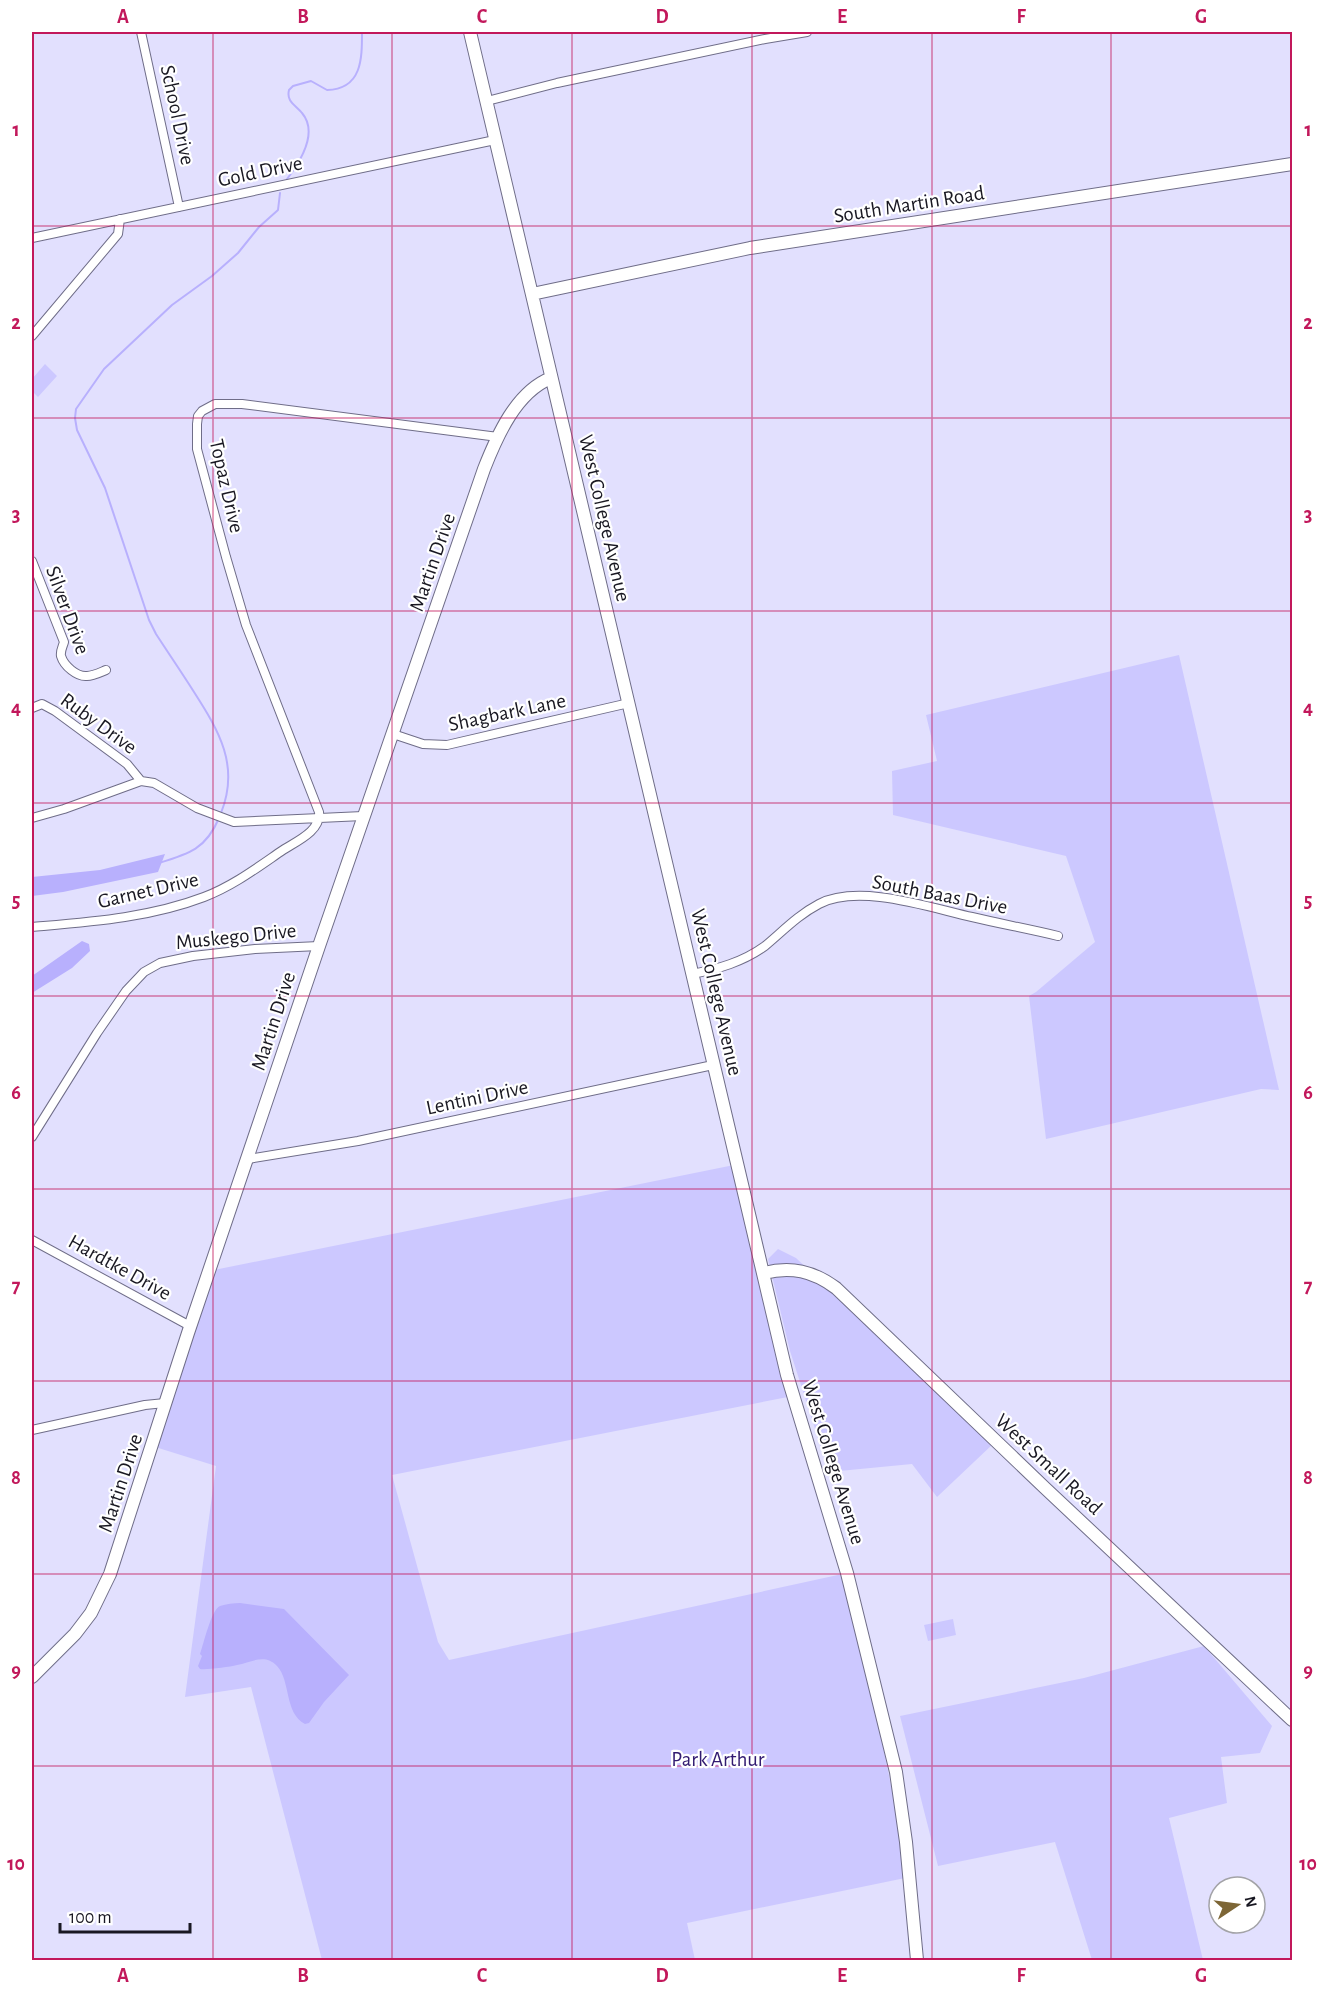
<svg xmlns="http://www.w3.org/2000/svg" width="1324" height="1992" font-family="'Alegreya Sans',sans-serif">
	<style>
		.green { fill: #ccc8ff }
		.water { fill: #b8b0fd }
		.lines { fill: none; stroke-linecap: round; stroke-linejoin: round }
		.stream { stroke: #b8b0fd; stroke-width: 2 }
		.street-casing { stroke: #6f6d88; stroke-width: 10 }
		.secondary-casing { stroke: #6f6d88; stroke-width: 14 }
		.street { stroke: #fff; stroke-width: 8 }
		.secondary { stroke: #fff; stroke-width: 12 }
		.grid { fill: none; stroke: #c2185b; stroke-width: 1.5; stroke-opacity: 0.55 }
		.labels { text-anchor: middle; stroke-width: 4.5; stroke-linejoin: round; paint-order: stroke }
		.street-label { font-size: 21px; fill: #191822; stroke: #fff }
		.park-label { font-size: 21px; fill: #321b71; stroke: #fff }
		.neatline { fill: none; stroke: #c2185b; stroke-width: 2 }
		.grid-label { font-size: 20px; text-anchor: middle; font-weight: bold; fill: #c2185b }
	</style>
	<rect width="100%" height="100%" fill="#e2e0fe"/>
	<path class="green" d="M45 364 57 376 38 397 32 391V379Z
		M1179 655 1279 1090 1261 1089 1046 1139 1029 996 1036 992 1095 942 1066 856 893 815 892 771 937 761 926 715Z
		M739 1164 793 1396 392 1475 438 1642 449 1660 847 1573 910 1877 687 1923 695 1960H322L251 1687 185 1697 216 1466 152 1446 209 1271Z
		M778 1249 796 1258 993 1444 937 1497 912 1464 829 1472 790 1351 768 1259Z
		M953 1619 956 1635 928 1641 924 1625Z
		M1204 1646 1272 1726 1260 1753 1221 1757 1227 1803 1169 1818 1203 1960H1092L1055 1842 938 1866 900 1716 1084 1678Z"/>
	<path class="water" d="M165 854 158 872 63 892 32 896V877L100 870Z
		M82 941 89 944 90 951 72 968 32 993V976Z
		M240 1603 284 1609 349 1675 324 1702 309 1723 305 1724C284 1713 291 1681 277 1666 265 1653 252 1662 237 1665 229 1667 207 1670 200 1669L198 1666 202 1656 200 1654C204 1643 211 1610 220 1606 226 1604 234 1603 240 1603Z"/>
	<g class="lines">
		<path class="stream" d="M287 179C300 162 319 133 302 113 296 105 286 102 289 90L293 86 311 81 327 90C362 89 362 59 362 32
			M221 813C240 766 219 731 194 692 182 673 169 654 156 634L149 620 105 488 77 430 75 418 76 409 104 369 172 305 212 276 238 253 259 227 278 210 280 193
			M159 863C189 854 206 849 219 818"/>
		<g class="street-casing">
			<path id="street" d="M141 32 179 207
				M487 101 557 83 765 39 807 32
				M32 238 495 140
				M32 336 118 234 120 219
				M32 561 64 642C63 646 60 651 61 656 64 666 77 677 87 676 93 676 101 672 106 670
				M32 708 42 704 55 711 127 764 141 781
				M393 734 423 744 447 745 629 703
				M32 818 64 809 141 781 154 783 197 808 234 822 363 816
				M32 927C89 922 149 918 204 897 233 886 258 867 283 850 297 841 321 831 319 812L246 625 226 557 197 449V424L198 416 202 411 215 404H242L498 437
				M692 974C718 969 743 962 765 946 783 931 798 915 819 904 859 883 931 908 972 917 1001 924 1030 929 1058 936
				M32 1137 97 1033 126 991 144 972 160 963 193 956 255 949 319 946
				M248 1159 358 1141 713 1065
				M32 1240 190 1326
				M32 1430 145 1405 165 1403"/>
		</g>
		<g class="secondary-casing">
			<path id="secondary" d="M470 32 787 1375 847 1573 896 1772 906 1842 917 1960
				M532 294 750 248 1292 164
				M764 1273C791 1266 813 1271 836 1288L1045 1488 1292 1720
				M32 1677 75 1634 91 1613 110 1574 188 1333 319 946 484 469C497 436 516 392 551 378"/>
		</g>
		<use href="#street" class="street"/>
		<use href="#secondary" class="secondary"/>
	</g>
	<path class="grid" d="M213 32V1960M392 32V1960M572 32V1960M752 32V1960M932 32V1960M1111 32V1960M32 226H1292M32 418H1292M32 611H1292M32 803H1292M32 996H1292M32 1189H1292M32 1381H1292M32 1574H1292M32 1766H1292"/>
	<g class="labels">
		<g class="street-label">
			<text transform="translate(178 115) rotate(78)" y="7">School Drive</text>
			<text transform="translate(260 171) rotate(-12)" y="7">Gold Drive</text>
			<text transform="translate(909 204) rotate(-9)" y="7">South Martin Road</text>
			<text transform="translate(227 486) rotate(77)" y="7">Topaz Drive</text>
			<text transform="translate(605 518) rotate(77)" y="7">West College Avenue</text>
			<text transform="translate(432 562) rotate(-71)" y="7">Martin Drive</text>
			<text transform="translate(68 610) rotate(70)" y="7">Silver Drive</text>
			<text transform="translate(507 712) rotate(-12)" y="7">Shagbark Lane</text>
			<text transform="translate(99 723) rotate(36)" y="7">Ruby Drive</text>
			<text transform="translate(148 890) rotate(-13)" y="7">Garnet Drive</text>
			<text transform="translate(940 894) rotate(11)" y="7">South Baas Drive</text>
			<text transform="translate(236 936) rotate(-6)" y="7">Muskego Drive</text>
			<text transform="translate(717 992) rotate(77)" y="7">West College Avenue</text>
			<text transform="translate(273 1021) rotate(-72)" y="7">Martin Drive</text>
			<text transform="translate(477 1097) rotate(-12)" y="7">Lentini Drive</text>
			<text transform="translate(120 1267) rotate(29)" y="7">Hardtke Drive</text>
			<text transform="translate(834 1462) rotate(73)" y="7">West College Avenue</text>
			<text transform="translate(1049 1464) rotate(43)" y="7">West Small Road</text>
			<text transform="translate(120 1483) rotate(-72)" y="7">Martin Drive</text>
		</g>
		<g class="park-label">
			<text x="718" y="1766">Park Arthur</text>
		</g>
	</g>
	<rect width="1324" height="1992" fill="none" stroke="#ffffff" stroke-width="66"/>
	<g transform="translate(1237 1905) rotate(77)"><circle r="28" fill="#ffffff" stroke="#a3a3a7" stroke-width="1.5"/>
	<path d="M0-4.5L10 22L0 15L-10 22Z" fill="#7d6636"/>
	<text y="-9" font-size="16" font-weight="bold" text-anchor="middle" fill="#191822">N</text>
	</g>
	<path d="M60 1923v9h130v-9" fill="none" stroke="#191822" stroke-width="3"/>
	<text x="69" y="1923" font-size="18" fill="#191822" stroke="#ffffff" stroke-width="4.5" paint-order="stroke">100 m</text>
	<rect x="33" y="33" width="1258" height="1926" class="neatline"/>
	<g class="grid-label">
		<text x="123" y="23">A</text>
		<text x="303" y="23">B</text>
		<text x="482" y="23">C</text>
		<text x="662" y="23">D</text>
		<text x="842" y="23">E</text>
		<text x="1021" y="23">F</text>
		<text x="1201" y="23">G</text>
		<text x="16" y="136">1</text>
		<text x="1308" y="136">1</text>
		<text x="16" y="329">2</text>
		<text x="1308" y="329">2</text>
		<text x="16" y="521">3</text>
		<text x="1308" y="521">3</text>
		<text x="16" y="714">4</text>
		<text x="1308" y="714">4</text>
		<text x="16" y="907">5</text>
		<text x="1308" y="907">5</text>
		<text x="16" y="1099">6</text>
		<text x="1308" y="1099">6</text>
		<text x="16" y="1292">7</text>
		<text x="1308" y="1292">7</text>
		<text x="16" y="1484">8</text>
		<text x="1308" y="1484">8</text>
		<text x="16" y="1677">9</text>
		<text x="1308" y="1677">9</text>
		<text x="16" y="1870">10</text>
		<text x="1308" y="1870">10</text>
		<text x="123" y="1982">A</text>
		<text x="303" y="1982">B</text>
		<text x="482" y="1982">C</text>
		<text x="662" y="1982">D</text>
		<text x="842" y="1982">E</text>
		<text x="1021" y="1982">F</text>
		<text x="1201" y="1982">G</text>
	</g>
</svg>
